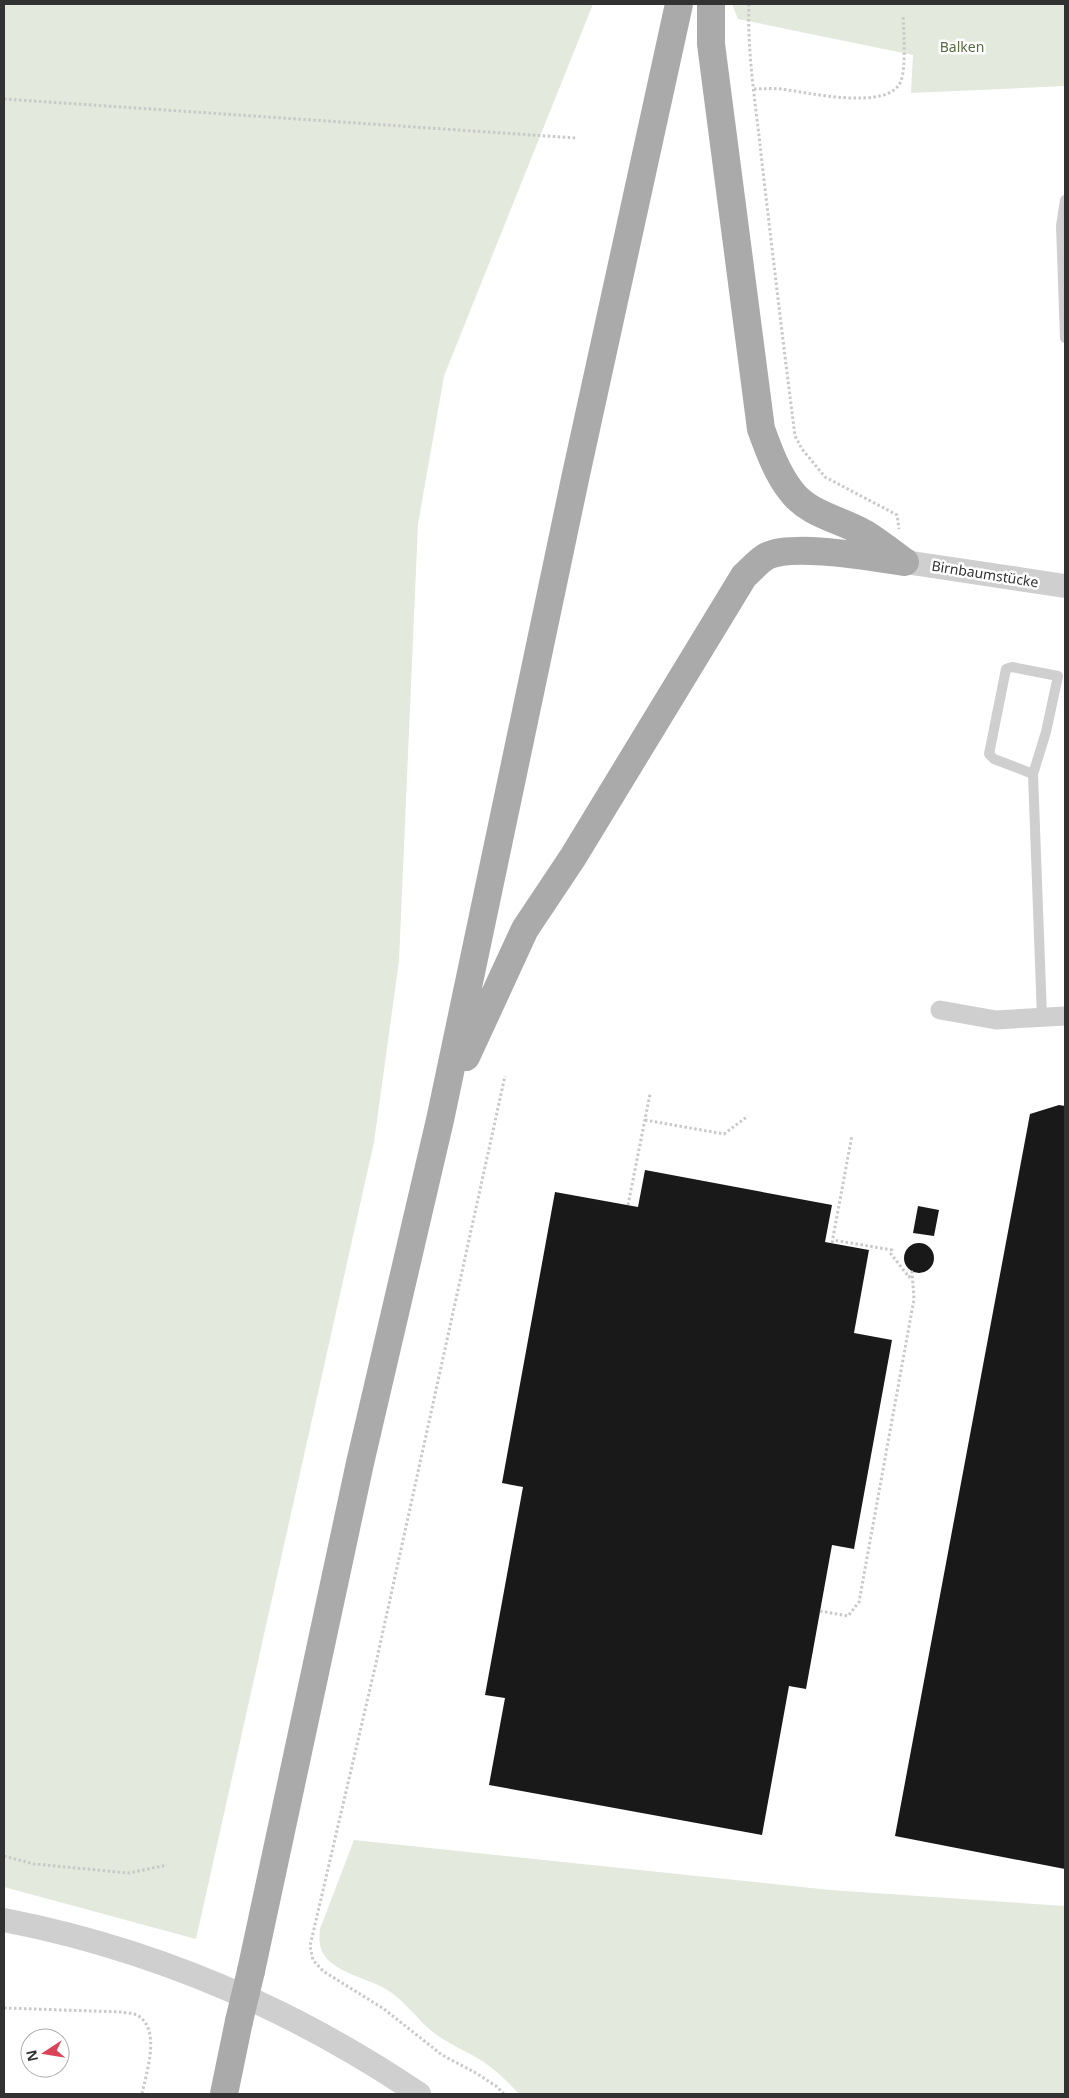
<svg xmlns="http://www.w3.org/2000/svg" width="1069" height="2098" font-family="'Noto Sans',sans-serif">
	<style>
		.green { fill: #e3e9dc }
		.building { fill: #191919 }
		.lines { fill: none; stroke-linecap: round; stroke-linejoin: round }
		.path { stroke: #c9c9c9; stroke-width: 3; stroke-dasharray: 2.5 2.5; stroke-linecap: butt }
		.service { stroke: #cfcfcf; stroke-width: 10 }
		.minor { stroke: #cfcfcf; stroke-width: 19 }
		.tertiary { stroke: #cfcfcf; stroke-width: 24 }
		.primary { stroke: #aaa; stroke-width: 28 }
		.primary-bridge { stroke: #aaa; stroke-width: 28 }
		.labels { text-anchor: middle; stroke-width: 5; stroke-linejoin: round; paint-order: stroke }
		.park-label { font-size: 14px; fill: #586c42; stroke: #fff }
		.street-label { font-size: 14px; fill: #323232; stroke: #fff }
	</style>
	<rect width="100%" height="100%" fill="#fff"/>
	<path class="green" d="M4 4H593L444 376 418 524 399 961 374 1142 196 1939 4 1887Z
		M732 4H1065V86L911 93 913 55 738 19Z
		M354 1840 830 1890 1065 1906V2094H519C509 2083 498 2072 485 2063 466 2050 444 2043 427 2027 413 2014 402 1998 384 1988 368 1979 335 1972 324 1955 319 1947 319 1939 320 1929Z"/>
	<path class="building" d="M1059 1105 1065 1106V1869L895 1836 1030 1114Z
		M645 1170 832 1205 825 1242 869 1250 854 1333 892 1340 854 1549 832 1545 806 1689 789 1686 762 1835 489 1785 505 1698 485 1695 523 1487 502 1483 555 1192 638 1207Z
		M918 1206 939 1210 934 1236 913 1233Z
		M904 1258a15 15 0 1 1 30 0a15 15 0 1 1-30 0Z"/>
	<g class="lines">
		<path class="path" d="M749 4C747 54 756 105 761 154 772 249 783 342 795 436L802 449 825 477 897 515 899 529
			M754 89C763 89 772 88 781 89 806 92 889 112 901 81 906 67 904 31 903 16
			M4 99 576 138
			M645 1120 724 1134 748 1116
			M628 1205 650 1094
			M832 1243 852 1135
			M820 1611 848 1616 859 1602 914 1299 912 1272 909 1277 891 1254 892 1250 833 1240
			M4 1856 34 1864 129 1873 167 1865
			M4 2008 121 2012C126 2013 132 2013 137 2015 162 2029 146 2073 142 2094
			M504 2094 496 2086 476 2073 442 2055 384 2009 323 1971 313 1960 310 1946 376 1663 505 1076"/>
		<path class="service" d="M1065 200 1061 226 1065 338
			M1033 774 994 759 989 754 1006 669 1012 667 1058 676 1046 732 1033 774 1042 1017"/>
		<path class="minor" d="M940 1010 996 1020 1065 1016"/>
		<path class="tertiary" d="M905 562 1065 586
			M4 1920C153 1949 293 2009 419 2094"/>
		<path class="primary" d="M711 4V44L761 429C769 451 777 473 791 491 809 515 840 519 864 533 877 541 890 551 902 560
			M466 1057 525 929 573 857 744 576C751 570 758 561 767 556 794 543 875 558 905 562
			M251 1971 360 1463 440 1120 575 479 679 4
			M224 2094 239 2021"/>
		<path class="primary-bridge" d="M239 2021 251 1971"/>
	</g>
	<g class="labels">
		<g class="park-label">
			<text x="962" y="52">Balken</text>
		</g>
		<g class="street-label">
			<text transform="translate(985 574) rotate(9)" y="5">Birnbaumstücke</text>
		</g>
	</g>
	<rect width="1069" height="2098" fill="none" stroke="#323232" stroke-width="10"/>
	<g transform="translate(45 2053) rotate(258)"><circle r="24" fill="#ffffff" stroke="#adadad"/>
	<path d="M0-4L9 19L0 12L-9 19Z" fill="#da4358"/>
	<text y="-8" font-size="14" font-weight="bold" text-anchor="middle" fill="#323232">N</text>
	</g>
</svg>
